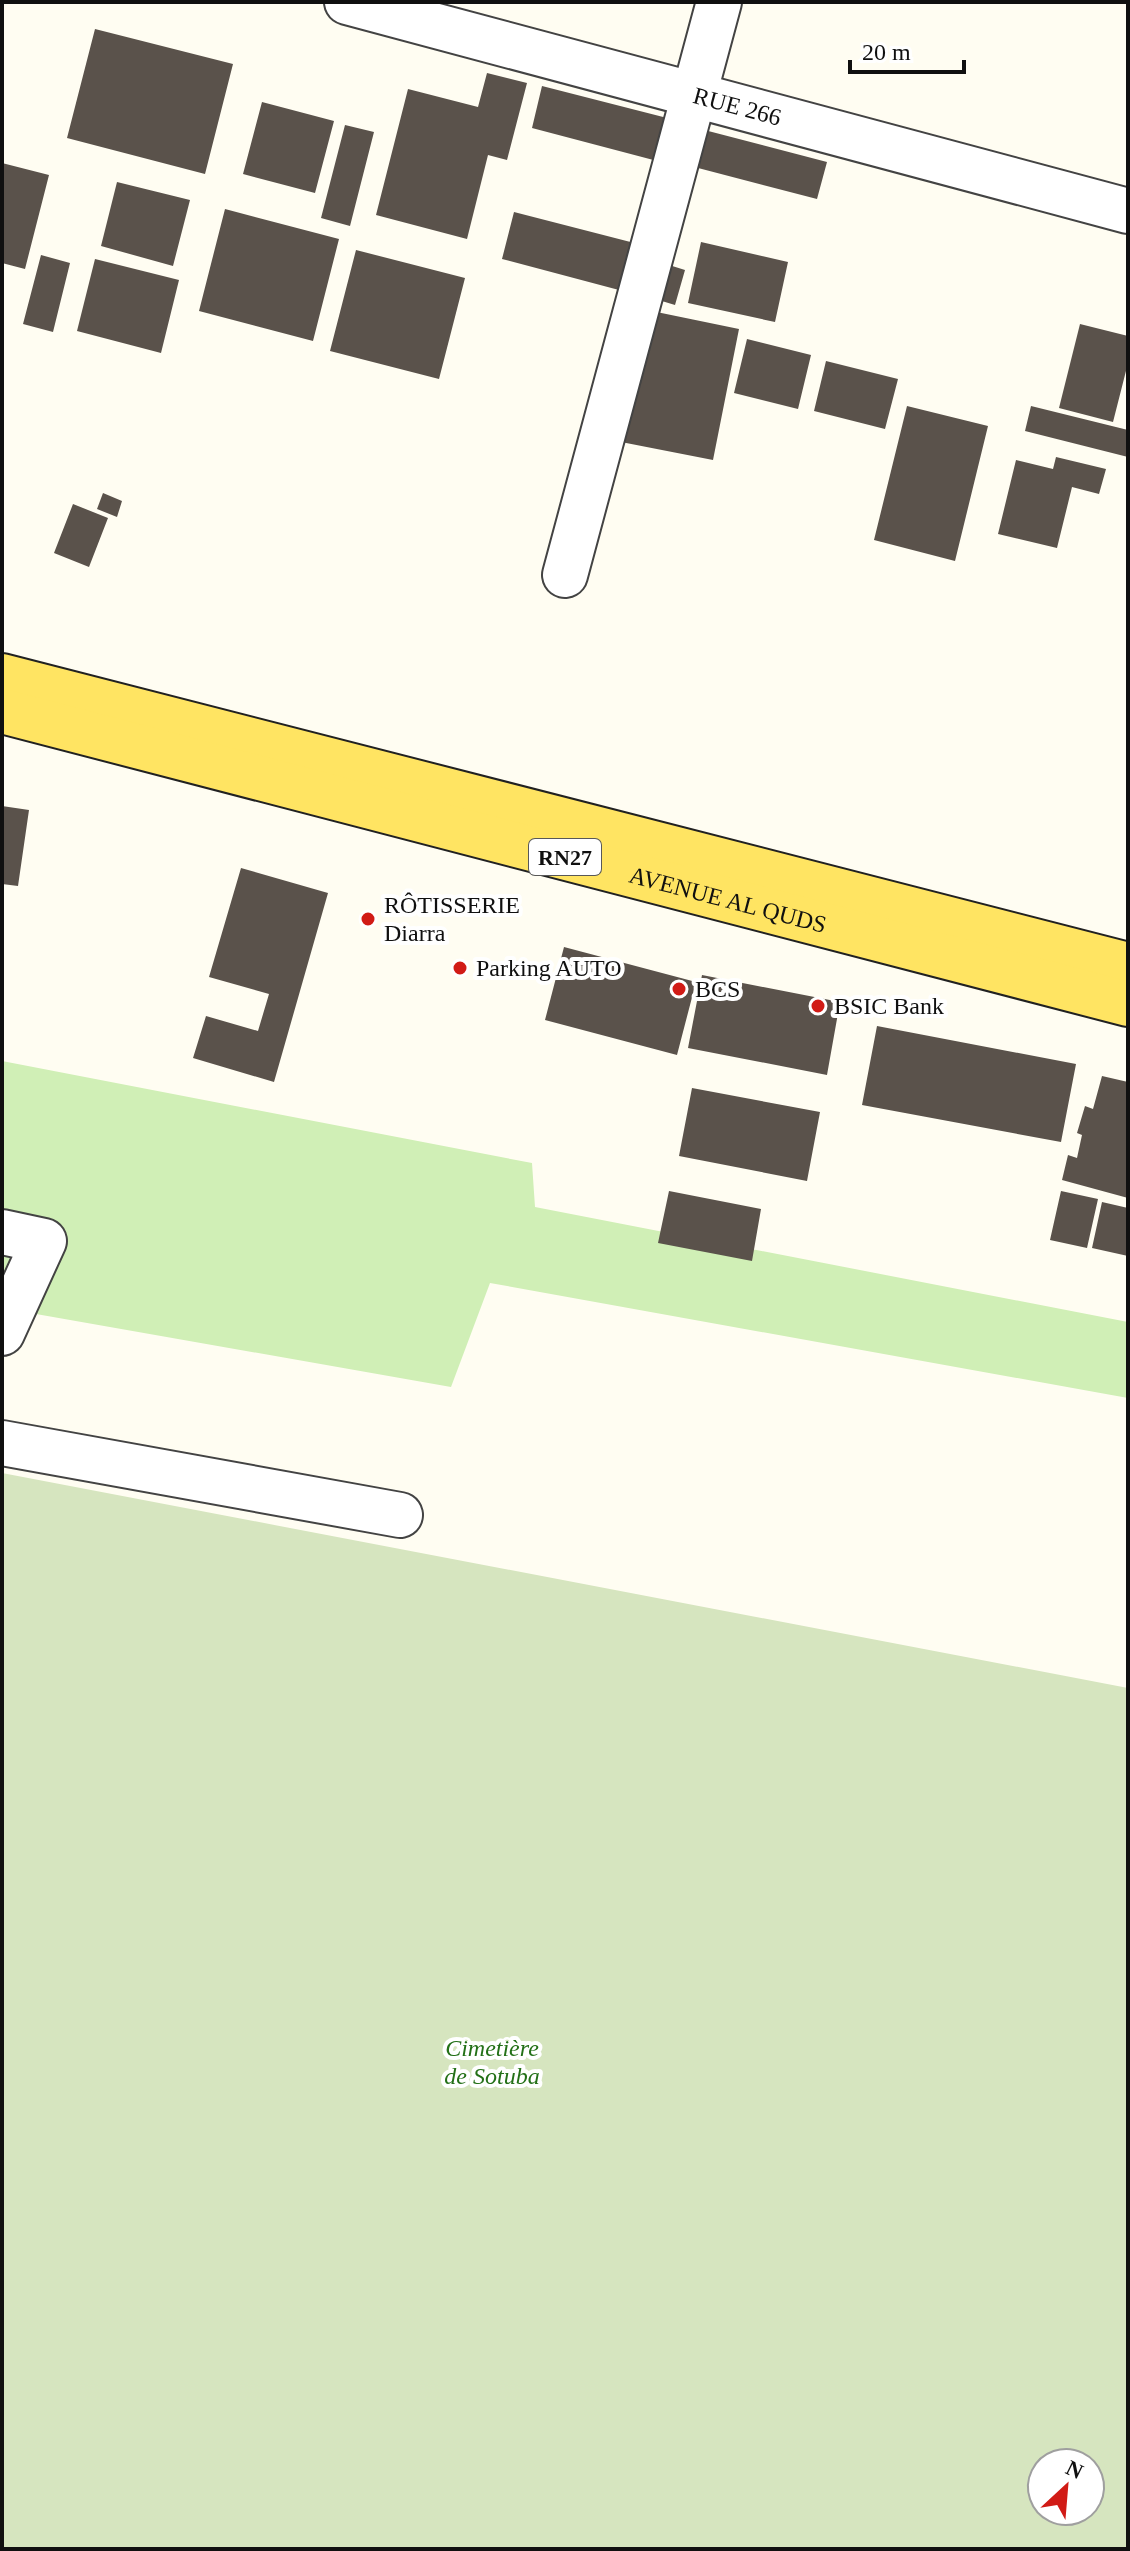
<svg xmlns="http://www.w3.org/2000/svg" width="1130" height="2551" font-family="'Times New Roman',serif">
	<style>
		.green { fill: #d0efb6 }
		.cemetery { fill: #d6e5bf; fill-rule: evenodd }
		.building { fill: #5a524b }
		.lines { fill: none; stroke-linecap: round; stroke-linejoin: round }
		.street-casing { stroke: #434343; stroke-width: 48 }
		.primary-casing { stroke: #212121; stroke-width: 48 }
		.street { stroke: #fff; stroke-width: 44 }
		.primary { stroke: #ffe462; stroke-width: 44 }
		.poi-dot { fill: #d11b16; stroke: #fff; stroke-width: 3 }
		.labels { text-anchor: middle; stroke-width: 8; stroke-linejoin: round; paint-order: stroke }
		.shield { fill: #fff; stroke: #585858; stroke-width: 2 }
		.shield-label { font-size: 22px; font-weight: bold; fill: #101010 }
		.street-label { font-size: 24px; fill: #101010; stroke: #fff }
		.poi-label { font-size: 24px; fill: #101010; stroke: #fff; text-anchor: start }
		.park-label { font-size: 24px; font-style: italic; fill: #237017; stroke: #fff }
	</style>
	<rect width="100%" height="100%" fill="#fffdf2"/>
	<path class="green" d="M2 1061 532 1163 535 1207 1128 1322V1398L490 1283 451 1387 2 1308Z"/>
	<path class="cemetery" d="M2 1473 1128 1688V2549H2ZM1042 2463H1090V2511H1042Z"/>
	<path class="building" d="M95 29 233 64 205 174 67 138Z
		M487 73 527 83 507 160 488 155 467 239 376 215 408 89 478 107Z
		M542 86 671 119 661 162 532 128Z
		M262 102 334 121 315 193 243 174Z
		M345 125 374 132 350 226 321 218Z
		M689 126 827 162 817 199 679 163Z
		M2 163 49 175 25 269 2 263Z
		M117 182 190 200 173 266 101 246Z
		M225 209 339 239 313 341 199 311Z
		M514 212 646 246 634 294 502 259Z
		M701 242 788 262 775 322 688 303Z
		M356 250 465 278 439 379 330 351Z
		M41 255 70 263 53 332 23 324Z
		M95 259 179 280 161 353 77 331Z
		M653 260 685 270 675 305 642 295Z
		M642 309 739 329 713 460 616 441Z
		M1080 324 1128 336V363L1113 422 1059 408Z
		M747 339 811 355 798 409 734 393Z
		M826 361 898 379 885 429 814 411Z
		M907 406 988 426 955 561 874 540Z
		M1031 406 1128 430V457L1025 431Z
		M1056 457 1106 469 1099 494 1072 487 1057 548 998 534 1016 460 1053 469Z
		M103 493 122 501 117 517 97 509Z
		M73 504 108 518 89 567 54 553Z
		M2 806 29 810 18 886 2 884Z
		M241 868 328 893 274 1082 193 1058 206 1016 258 1031 269 994 209 977Z
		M564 947 696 982 677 1055 545 1020Z
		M702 975 840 1002 827 1075 688 1048Z
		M877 1026 1076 1064 1061 1142 862 1105Z
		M1102 1076 1128 1082V1198L1062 1180 1068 1155 1077 1158 1082 1135 1077 1133 1085 1106 1093 1109Z
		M692 1088 820 1112 807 1181 679 1156Z
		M669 1191 761 1209 752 1261 658 1243Z
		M1061 1191 1098 1199 1087 1248 1050 1240Z
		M1102 1202 1128 1208V1256L1092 1248Z"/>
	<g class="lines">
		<g class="street-casing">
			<g id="street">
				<path id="s1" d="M347 2 1128 211"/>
				<path d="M565 575 719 2"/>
				<path d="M2 1232 44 1241 2 1333"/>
				<path d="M2 1443 400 1515"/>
			</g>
		</g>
		<g class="primary-casing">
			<g id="primary">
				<path d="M2 676 1128 965"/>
				<path id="s2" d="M2 711 1128 1004"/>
			</g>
		</g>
		<use href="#street" class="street"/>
		<use href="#primary" class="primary"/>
	</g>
	<g class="poi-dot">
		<circle cx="368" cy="919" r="8"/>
		<circle cx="460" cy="968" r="8"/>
		<circle cx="679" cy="989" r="8"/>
		<circle cx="818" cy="1006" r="8"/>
	</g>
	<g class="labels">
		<rect class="shield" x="529" y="839" width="72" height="36" rx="6"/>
		<g class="shield-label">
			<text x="565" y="865">RN27</text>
		</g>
		<g class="street-label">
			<text dy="8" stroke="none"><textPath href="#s1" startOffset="404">RUE 266</textPath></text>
			<text dy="8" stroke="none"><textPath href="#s2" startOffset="750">AVENUE AL QUDS</textPath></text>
		</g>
		<g class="poi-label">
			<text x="384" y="913">RÔTISSERIE<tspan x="384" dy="28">Diarra</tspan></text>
			<text x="476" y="976">Parking AUTO</text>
			<text x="695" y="997">BCS</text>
			<text x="834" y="1014">BSIC Bank</text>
		</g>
		<g class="park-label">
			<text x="492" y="2056">Cimetière<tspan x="492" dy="28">de Sotuba</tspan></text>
		</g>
	</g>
	<rect width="1130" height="2551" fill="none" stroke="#101010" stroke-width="8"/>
	<g transform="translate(1066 2487) rotate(26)"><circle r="38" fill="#ffffff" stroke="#9f9f9f" stroke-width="2"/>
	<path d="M0-6L14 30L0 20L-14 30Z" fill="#d11b16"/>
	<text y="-12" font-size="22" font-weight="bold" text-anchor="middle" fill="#101010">N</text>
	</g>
	<path d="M850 60v12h114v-12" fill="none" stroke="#101010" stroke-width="4"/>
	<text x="862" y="60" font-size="24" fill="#101010" stroke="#ffffff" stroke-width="6" paint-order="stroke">20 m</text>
</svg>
